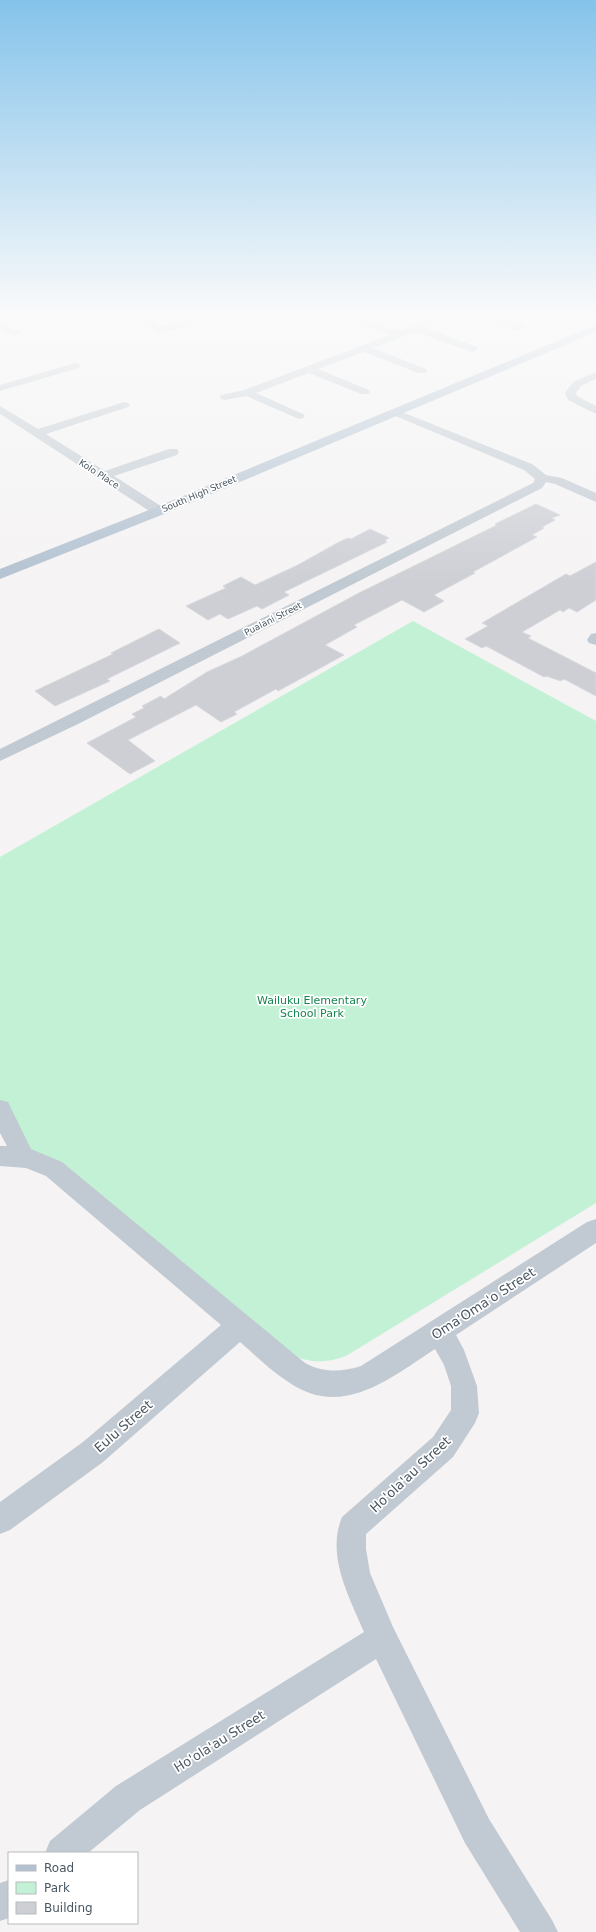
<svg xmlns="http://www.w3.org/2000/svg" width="596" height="1932" font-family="'DejaVu Sans',sans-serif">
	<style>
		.green { fill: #c3f1d5 }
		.building { fill: #cdcfd5; stroke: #d7d9de }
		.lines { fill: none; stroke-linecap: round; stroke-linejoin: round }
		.minor { fill: #c1cad2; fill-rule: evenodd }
		.primary { fill: #b3c2d1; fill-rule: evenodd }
		.labels { text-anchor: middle; stroke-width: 3.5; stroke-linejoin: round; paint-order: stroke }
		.far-street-label { font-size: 9px; fill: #4a5661; stroke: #fff }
		.park-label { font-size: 11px; fill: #17864f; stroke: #fff }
		.near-street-label { font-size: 13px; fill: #4a5661; stroke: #fff }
	</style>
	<rect width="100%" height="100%" fill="#f5f3f3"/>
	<path class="green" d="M413 621 596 721V1203L346 1356C323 1364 313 1362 290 1356L21 1147 0 1104V857Z"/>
	<path class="building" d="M536 504 560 515 552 518 555 520 542 527 544 528 532 535 537 537 473 572 475 573 434 595 444 601 424 612 402 600 354 625 357 627 325 645 344 655 278 691 276 689 234 712 237 714 221 722 196 705 128 740 155 761 130 774 87 743 136 717 132 714 144 708 142 706 161 696 164 699 207 672 242 656 357 594 497 525 495 524Z
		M370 529 389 538 385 540 387 542 284 592 289 595 262 609 257 606 228 619 220 614 208 620 186 606 226 588 223 586 241 577 255 585 298 565 339 542 348 538 351 539Z
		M596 562V600L577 612 569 608 563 612 560 610 522 632 531 636 528 638 596 673V696L564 679 561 681 546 676 544 677 486 646 482 648 465 639 488 626 482 623 566 574 570 576Z
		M159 629 180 643 107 679 110 681 55 706 35 691 113 654 111 653Z"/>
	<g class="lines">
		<path class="minor" d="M126 313H138L162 327 210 313H225L223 315 161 333Z
			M334 313H348L399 331 447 313H461L426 328 477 347 478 349 473 352 469 351 416 332 373 348 426 369 427 371 426 373H418L364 352 318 369 369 390 370 392 369 394H361L309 373 256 393 303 414 305 416 303 418 299 419 246 396 225 400 221 399 220 397 221 395 244 390 390 335 336 315Z
			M468 313H483L524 326 525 328 520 331 516 330 470 315Z
			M0 322 19 331 20 333 15 336 0 329Z
			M75 363 79 364 80 366 79 368 0 391V385Z
			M596 372V379L581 386 576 393 577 396 596 406V414L568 400 565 393 573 382Z
			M124 402 128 403 130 405 128 407 46 434 105 471 169 449H177L179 452 177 455 114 476 164 508 165 511 164 514H154L0 414V406L38 429Z
			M397 410 532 464 546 475 562 478 596 493V502L555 484 546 482 542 488 78 724 0 761V749L533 483 535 479 524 470 393 415 391 413 393 411Z
			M596 633V645L589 643 587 640 591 634Z
			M0 1100 8 1102 31 1149 62 1162 305 1363C323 1373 342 1372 361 1366L587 1222 596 1219V1243L456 1335 464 1350 477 1386 479 1413 475 1423 453 1457 366 1534V1549L370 1573 393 1627 489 1819 552 1920 558 1932H520L465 1843 376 1659 140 1810 88 1853H45L50 1841 116 1786 364 1632C349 1596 326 1556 342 1517L433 1437 451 1410V1386L444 1365 435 1349C389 1379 341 1420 287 1381 270 1370 255 1355 240 1342L103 1462 10 1530 0 1534V1502L83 1442 221 1325 46 1176 26 1168 0 1166V1146H7L0 1133Z
			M9 1880V1918L0 1921V1883Z"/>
		<path class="primary" d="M596 325V332L164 514 0 579V569L154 508Z"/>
	</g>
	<linearGradient id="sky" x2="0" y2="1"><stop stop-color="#85c3ea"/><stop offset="0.54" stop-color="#fafafa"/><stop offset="1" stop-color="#fafafa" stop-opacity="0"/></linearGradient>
	<rect width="596" height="583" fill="url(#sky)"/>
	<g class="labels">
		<g class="far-street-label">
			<text transform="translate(99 474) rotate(33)" y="3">Kolo Place</text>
			<text transform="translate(199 494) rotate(-23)" y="3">South High Street</text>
			<text transform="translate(273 619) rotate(-27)" y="3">Pualani Street</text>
		</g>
		<g class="park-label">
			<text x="312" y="1004">Wailuku Elementary<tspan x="312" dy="13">School Park</tspan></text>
		</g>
		<g class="near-street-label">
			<text transform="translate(483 1303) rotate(-33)" y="5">Oma'Oma'o Street</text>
			<text transform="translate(123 1426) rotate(-41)" y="5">Eulu Street</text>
			<text transform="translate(410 1474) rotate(-43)" y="5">Ho'ola'au Street</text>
			<text transform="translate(219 1741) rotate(-32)" y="5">Ho'ola'au Street</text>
		</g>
	</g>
	<rect x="8" y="1852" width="130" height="72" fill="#ffffff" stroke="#b7bbc0"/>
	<rect x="16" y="1865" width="20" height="6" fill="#b3c2d1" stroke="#b7bbc0"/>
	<text x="44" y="1872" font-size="12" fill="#4a5661">Road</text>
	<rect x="16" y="1882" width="20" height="12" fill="#c3f1d5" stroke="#b7bbc0"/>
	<text x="44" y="1892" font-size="12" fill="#4a5661">Park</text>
	<rect x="16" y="1902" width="20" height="12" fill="#cdcfd5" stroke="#b7bbc0"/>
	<text x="44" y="1912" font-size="12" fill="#4a5661">Building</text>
</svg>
